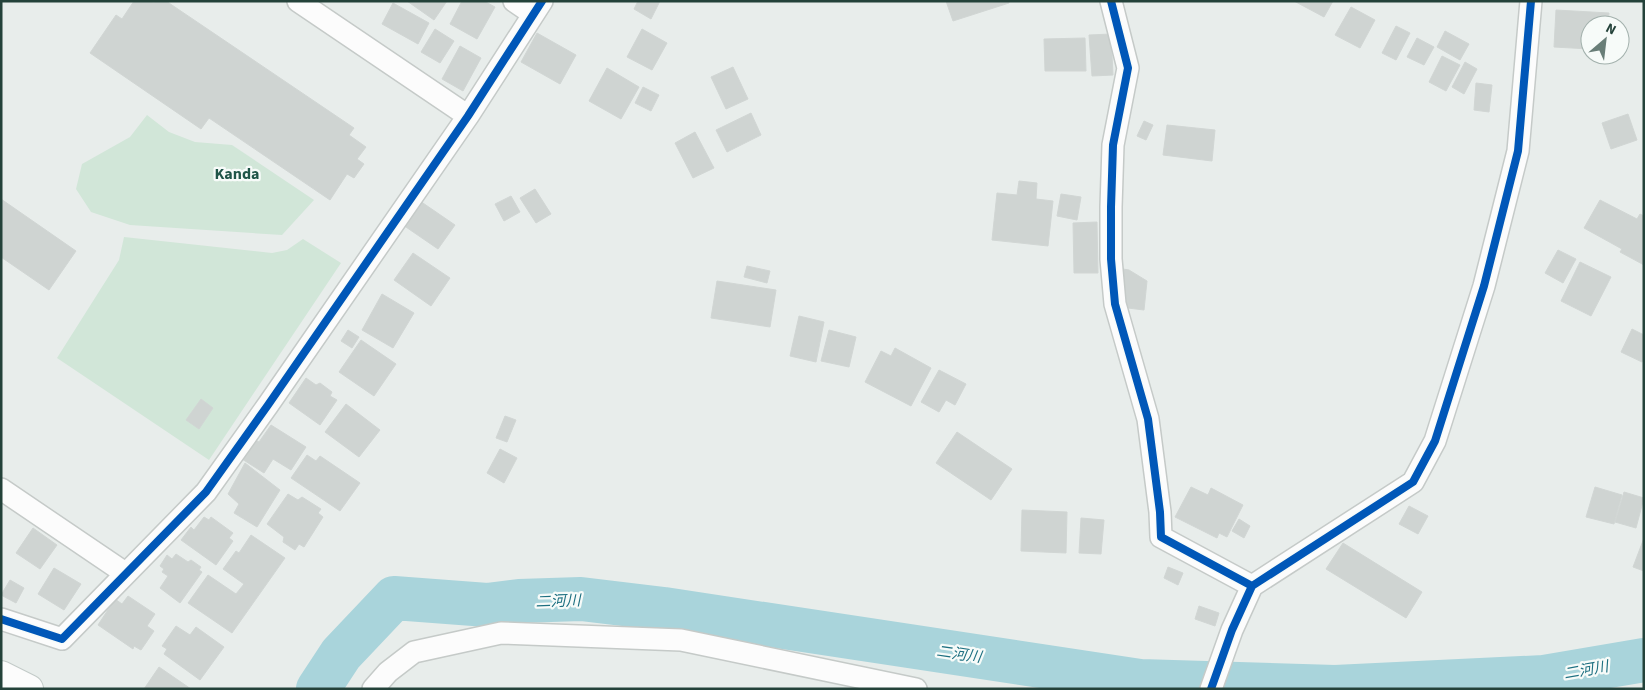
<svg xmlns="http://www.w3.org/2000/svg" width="1645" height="690" font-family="'Source Sans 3','Noto Sans JP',sans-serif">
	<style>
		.green { fill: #d1e6d8 }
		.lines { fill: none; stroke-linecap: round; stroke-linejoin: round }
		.river { stroke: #a9d4db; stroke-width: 44 }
		.building { fill: #cfd4d2; stroke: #d1d6d4 }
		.street-casing { stroke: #c5cac8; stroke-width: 24 }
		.secondary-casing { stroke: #c3cbc8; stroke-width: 30 }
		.street { stroke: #fcfcfc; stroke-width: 21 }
		.secondary { stroke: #fcfcfc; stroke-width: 28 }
		.cycleway-casing { stroke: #f7fbf9; stroke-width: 11 }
		.cycleway { stroke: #0057b8; stroke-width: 8 }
		.labels { text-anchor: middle; stroke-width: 4.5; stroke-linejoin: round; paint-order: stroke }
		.water-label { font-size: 15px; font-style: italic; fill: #1c6f80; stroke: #f7fbf9 }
		.quarter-label { font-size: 16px; font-weight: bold; fill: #1f5548; stroke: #f7fbf9 }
	</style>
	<rect width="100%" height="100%" fill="#e8edeb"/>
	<path class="green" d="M147 115 169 132 195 142 232 145 314 200 282 235 130 225 91 212 76 189 82 164 130 137Z
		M124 237 272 253 287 250 303 239 341 263 209 460 57 358 119 260Z"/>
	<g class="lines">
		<path class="river" d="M318 689 341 654 394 598 487 605 519 601 581 599 664 609 1140 681 1335 687 1544 677 1644 660"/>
	</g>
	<path class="building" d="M134 1H151L154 3 156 1H166L354 128 349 135 366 147 357 159 364 164 354 178 347 174 330 200 209 118 201 129 90 53 116 15 122 19Z
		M407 1H447L434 20Z
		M462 1H484L495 7 477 39 450 24Z
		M638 1H660L651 19 634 9Z
		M946 1H1009V3L953 21Z
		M1294 1H1333L1324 17Z
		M393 3 429 23 418 44 382 24Z
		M1351 7 1375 20 1360 48 1335 35Z
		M1556 10 1609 13 1608 25H1590V49L1554 47Z
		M1396 26 1410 33 1396 60 1382 53Z
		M435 29 454 41 440 63 421 52Z
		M642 29 667 43 652 70 627 57Z
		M1445 31 1469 44 1460 60 1437 47Z
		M537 33 576 55 560 84 521 62Z
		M1111 34 1113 75 1092 76 1089 35Z
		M1085 38 1086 71H1045L1044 39Z
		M1417 38 1434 47 1424 65 1407 57Z
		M460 46 481 58 463 91 442 79Z
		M1442 56 1460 65 1446 91 1429 82Z
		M1465 62 1477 69 1464 94 1452 87Z
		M733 67 748 99 726 109 711 77Z
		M607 68 639 87 621 119 589 101Z
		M1476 83 1492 85 1489 112 1474 110Z
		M643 87 659 95 651 111 635 103Z
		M751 113 761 135 727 152 716 130Z
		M1628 114 1637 140 1611 149 1602 123Z
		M1144 121 1153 125 1146 140 1137 136Z
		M1167 125 1215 130 1212 161 1163 155Z
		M695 132 714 168 693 178 675 143Z
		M1019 181 1037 183 1036 199 1053 201 1048 246 992 240 997 193 1017 195Z
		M535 189 551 214 536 223 520 198Z
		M1061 194 1081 197 1077 220 1057 216Z
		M511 196 520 212 504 221 495 204Z
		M1 199 76 251 49 290 1 257Z
		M1600 200 1637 219 1640 214 1644 216V265L1620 252 1622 249 1584 228Z
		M420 201 455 225 438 249 403 225Z
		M1097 222 1098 273H1074L1073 223Z
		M1558 250 1576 259 1563 283 1545 273Z
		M413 253 450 278 431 306 394 280Z
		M1580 262 1611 277 1591 316 1561 301Z
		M747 266 770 271 767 283 744 277Z
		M1117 268 1129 270 1147 281 1144 310 1120 307Z
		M717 281 776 290 770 327 711 318Z
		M382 294 414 313 393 348 362 330Z
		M799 316 824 322 816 362 790 356Z
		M1632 329 1644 335V357L1642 362 1621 352Z
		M348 330 359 337 352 348 341 341Z
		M829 330 856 337 849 367 821 361Z
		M361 340 396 364 374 396 339 372Z
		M895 348 931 368 911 406 865 382 881 351 891 356Z
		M939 370 966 384 955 405 946 400 939 412 921 402Z
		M306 378 316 385 320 383 332 392 330 396 337 400 320 425 289 403Z
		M201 399 213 408 199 429 186 420Z
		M346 404 380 430 359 457 325 432Z
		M505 416 516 420 507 442 496 438Z
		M271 425 306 447 291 470 273 459 264 473 242 459 254 439 259 442Z
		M957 432 1012 469 991 500 936 463Z
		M500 449 517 458 504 483 487 473Z
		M307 455 316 461 320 456 360 483 340 511 291 478Z
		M245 463 280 490 257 527 234 513 239 504 228 494Z
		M1191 487 1208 495 1211 488 1243 505 1227 537 1219 533 1217 538 1175 517Z
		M1595 487 1622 495 1614 524 1586 517Z
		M1624 492 1644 498 1636 528 1615 522Z
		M288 494 298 500 302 497 321 509 318 513 323 517 304 547 299 544 295 550 283 542 284 537 267 524Z
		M1409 506 1428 516 1418 534 1399 524Z
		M1022 510 1067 512 1066 553 1021 551Z
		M204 517 209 520 211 517 233 533 229 538 233 541 216 565 181 540 191 527 194 530Z
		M1081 518 1104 520 1101 554 1079 553Z
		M1239 519 1250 526 1244 538 1232 531Z
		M33 528 57 545 40 569 16 553Z
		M251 535 285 558 232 633 188 603 208 575 236 594 244 584 223 569 236 551 239 553Z
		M1644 538V571L1633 567Z
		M1343 543 1422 592 1406 618 1326 569Z
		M176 554 188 562 191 560 201 567 199 570 202 572 180 603 160 588 168 576 162 572 164 569 160 566 167 555 172 559Z
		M1168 567 1183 573 1178 585 1164 578Z
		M54 568 81 584 64 610 38 594Z
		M10 580 24 588 16 603 1 595Z
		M128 596 155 614 147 626 154 631 141 650 134 646 133 649 98 625 115 599 122 604Z
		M1199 606 1219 613 1215 626 1195 619Z
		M176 626 190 635 196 627 224 647 200 680 164 654 167 649 162 646Z
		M159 667 191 689H144Z"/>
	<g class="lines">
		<g class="street-casing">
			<path id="street" d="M298 1 468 116
				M514 1 533 14
				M1111 1 1128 68 1113 145 1111 207V259L1115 304 1148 419 1160 512 1161 537 1252 586
				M1 489 125 573
				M1 619 62 639 206 492 268 405 468 116 542 1
				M373 689 388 672 414 652 501 633 681 640 916 689
				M1211 689 1232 630 1252 586 1413 482 1435 441 1484 286 1518 151 1531 1"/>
		</g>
		<g class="secondary-casing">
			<path id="secondary" d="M1 675 29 689"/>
		</g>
		<use href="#street" class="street"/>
		<use href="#secondary" class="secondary"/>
		<g class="cycleway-casing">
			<path id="cycleway" d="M1111 1 1128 68 1113 145 1111 207V259L1115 304 1148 419 1160 512 1161 537 1252 586
				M1 619 62 639 206 492 268 405 468 116 542 1
				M1211 689 1232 630 1252 586 1413 482 1435 441 1484 286 1518 151 1531 1"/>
		</g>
		<use href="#cycleway" class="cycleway"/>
	</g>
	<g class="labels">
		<g class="water-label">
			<text transform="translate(558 601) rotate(-2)" y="5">二河川</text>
			<text transform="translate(959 654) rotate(8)" y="5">二河川</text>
			<text transform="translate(1586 670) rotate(-10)" y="5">二河川</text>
		</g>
		<g class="quarter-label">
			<text x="237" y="179">Kanda</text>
		</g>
	</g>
	<rect width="1645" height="690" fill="none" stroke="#24423a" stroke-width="5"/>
	<g transform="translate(1605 40) rotate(28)"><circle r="24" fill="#f7fbf9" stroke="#a3b1ad"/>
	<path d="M0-4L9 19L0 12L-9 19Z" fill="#697e78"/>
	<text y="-8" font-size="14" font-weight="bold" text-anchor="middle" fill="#24423a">N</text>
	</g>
</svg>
